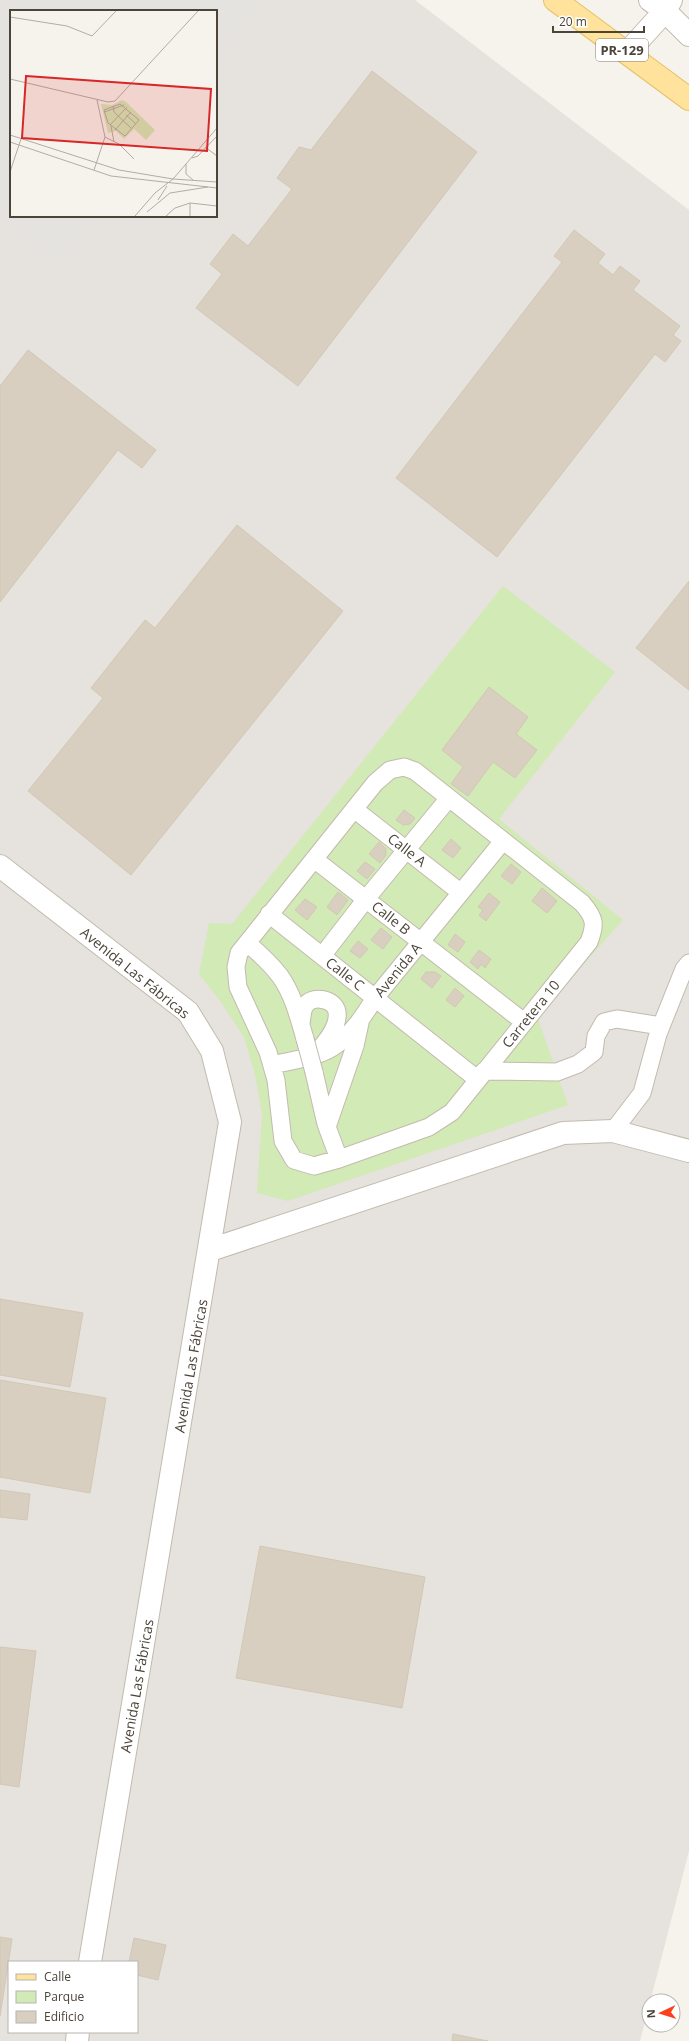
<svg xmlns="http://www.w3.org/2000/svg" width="689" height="2041" font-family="'Open Sans',sans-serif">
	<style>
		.industrial { fill: #e6e2dd; fill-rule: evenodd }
		.green { fill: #d2eab5 }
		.parking { fill: #e5e3e0 }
		.building { fill: #d8cfc1; stroke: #d3c7b4 }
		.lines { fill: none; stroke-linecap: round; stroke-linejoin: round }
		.service-casing { stroke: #c2bbae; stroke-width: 19 }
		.minor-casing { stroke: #c2bbae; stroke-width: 24 }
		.primary-casing { stroke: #e6c16a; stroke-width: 24 }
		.service { stroke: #fff; stroke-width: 17 }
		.minor { stroke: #fff; stroke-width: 22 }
		.primary { stroke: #ffe39c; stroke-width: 22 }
		.service-bridge-casing { stroke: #c2bbae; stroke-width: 19; stroke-linecap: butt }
		.service-bridge { stroke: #fff; stroke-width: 17 }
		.labels { text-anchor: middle; stroke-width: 3; stroke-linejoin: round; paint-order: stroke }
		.shield { fill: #fff; stroke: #817c74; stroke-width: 1 }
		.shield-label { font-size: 13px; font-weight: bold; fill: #4b4439 }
		.street-label { font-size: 14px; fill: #4b4439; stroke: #fff }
		.inset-road { fill: none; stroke: #b2ada4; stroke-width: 1 }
		.view { fill: #d62828; fill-opacity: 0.15; stroke: #d62828; stroke-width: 2 }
		.inset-edge { fill: none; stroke: #4b4439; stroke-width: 2 }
	</style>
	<rect width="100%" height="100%" fill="#f6f3ec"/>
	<path class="industrial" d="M0 0H415L689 210V1851L640 2041H0ZM11 11H216V216H11ZM9 1962H137V2032H9Z"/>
	<path class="green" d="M503 586 615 672 499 819 623 920 537 1016 568 1105 288 1201 257 1193 262 1113 255 1075 244 1037 220 1001 199 974 209 923 232 924Z"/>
	<path class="parking" d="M0 0H264L216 62V11H11V216H96L61 262 0 218Z"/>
	<path class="building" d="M372 71 477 152 298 386 196 308 222 274 210 264 233 234 248 246 292 189 277 178 299 147 311 150Z
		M574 230 605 254 598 263 613 275 620 266 640 281 633 290 680 326 673 335 681 341 665 362 655 354 497 557 396 478 562 262 554 256Z
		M28 350 156 450 142 468 118 450 0 602V386Z
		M237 525 343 611 131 875 28 791 103 698 91 688 145 620 155 628Z
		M689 581V690L636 648Z
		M489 687 528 717 516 734 537 750 515 778 493 762 468 796 451 784 463 767 442 750Z
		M404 810 415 818 410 824 403 825 396 820Z
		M451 839 461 848 453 858 442 850Z
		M379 842 386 849V855L380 863 369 854Z
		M365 862 375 869 367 879 357 871Z
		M511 864 521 872 512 884 501 876Z
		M542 888 557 901 547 913 532 901Z
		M338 892 348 900 337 915 327 907Z
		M489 893 500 902 486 921 479 915 483 910 478 907Z
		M305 899 317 907 307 920 295 910Z
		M381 928 392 937 383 949 371 940Z
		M455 934 465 942 458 952 448 945Z
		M358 941 368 949 360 958 350 951Z
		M479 950 491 959 485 968 481 964 478 969 470 962Z
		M426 972H435L441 976 432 988 421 979Z
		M455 988 464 996 455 1007 446 1000Z
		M0 1299 83 1313 70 1387 0 1375Z
		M0 1380 106 1398 90 1493 0 1477Z
		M0 1490 30 1494 27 1520 0 1517Z
		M260 1546 425 1577 402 1708 236 1678Z
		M0 1647 36 1651 19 1787 0 1784Z
		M0 1937 12 1939 0 2016Z
		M134 1938 166 1945 158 1980 137 1975V1962H129Z
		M453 2034 488 2041H452Z"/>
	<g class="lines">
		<g class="service-casing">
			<path id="service" d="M404 767 415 771 582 903C595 918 596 924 589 942L452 1112 429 1127 339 1159 314 1166 294 1160 283 1141 276 1080 268 1052 238 987 236 967 239 953 375 783 390 770Z
				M354 809 460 892
				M314 859 524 1022
				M269 914 477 1079
				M247 943C259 953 270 963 280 976 293 994 299 1018 305 1039
				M322 956 366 899 449 798
				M301 1024C302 1019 302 1010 305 1006 312 994 335 999 337 1012 339 1027 326 1042 317 1052
				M272 1065C292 1060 319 1058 336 1045 353 1033 364 1015 375 998L503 841
				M484 1071 557 1072 578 1064 594 1052 596 1036 604 1022 617 1019 661 1026
				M314 1072 326 1124 339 1159
				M327 1127 355 1046 360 1023
				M613 1131 642 1093 658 1034 684 969 689 963"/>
		</g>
		<g class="minor-casing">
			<path id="minor" d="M650 0 665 11 689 35
				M627 53 665 11 671 0
				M0 866 188 1012 212 1051 230 1122 90 1962
				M210 1250 563 1133 613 1131 689 1151
				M77 2041 78 2032"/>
		</g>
		<g class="primary-casing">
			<path id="primary" d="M555 0 689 99"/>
		</g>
		<use href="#service" class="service"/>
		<use href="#minor" class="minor"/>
		<use href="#primary" class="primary"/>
		<g class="service-bridge-casing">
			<path id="service-bridge" d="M305 1039 314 1072"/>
		</g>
		<use href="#service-bridge" class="service-bridge"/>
	</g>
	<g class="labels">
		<rect class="shield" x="596" y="39" width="52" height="22" rx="3"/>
		<g class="shield-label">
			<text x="622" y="55">PR-129</text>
		</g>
		<g class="street-label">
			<text transform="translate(407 850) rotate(38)" y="5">Calle A</text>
			<text transform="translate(391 918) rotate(38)" y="5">Calle B</text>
			<text transform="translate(398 970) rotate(-51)" y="5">Avenida A</text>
			<text transform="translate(135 973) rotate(39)" y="5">Avenida Las Fábricas</text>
			<text transform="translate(345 974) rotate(38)" y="5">Calle C</text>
			<text transform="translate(531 1014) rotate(-51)" y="5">Carretera 10</text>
			<text transform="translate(191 1366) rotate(-80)" y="5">Avenida Las Fábricas</text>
			<text transform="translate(137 1686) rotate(-80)" y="5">Avenida Las Fábricas</text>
		</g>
	</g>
	<g transform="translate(10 10)">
		<rect width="207" height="207" fill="#f6f3ec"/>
		<path d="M112 90 116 92 145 120 136 130 124 119 114 129 106 121 98 123 91 94 102 95Z" fill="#d2eab5"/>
		<path class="inset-road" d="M0 7 57 16 82 26 106 1M0 69 98 92 105 91 188 1M110 94 129 110 115 126 98 113 94 100ZM103 96 104 102 122 119M94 102 114 95M116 105 126 114M100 115 117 97M101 116 104 132M105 120 121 102M0 125 109 160 163 169 207 172M95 127 109 134 124 149M0 132 101 166 207 178M195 137 207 146M182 148 188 146 207 126M176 154V164L183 170M84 160 95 127 87 90M0 162 11 129M148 190 157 176M180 193V206M137 202 160 183 198 177M125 206 145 183 163 169 207 118M156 206 165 198 180 193 207 196"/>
		<path class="view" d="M16 66 201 79 197 141 12 128Z"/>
		<rect width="207" height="207" class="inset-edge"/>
	</g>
	<rect x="8" y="1961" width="130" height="72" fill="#ffffff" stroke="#b7b4b0"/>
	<rect x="16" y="1974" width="20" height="6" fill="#ffe39c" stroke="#b7b4b0"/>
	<text x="44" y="1981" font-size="12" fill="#4b4439">Calle</text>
	<rect x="16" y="1991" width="20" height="12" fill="#d2eab5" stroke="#b7b4b0"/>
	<text x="44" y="2001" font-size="12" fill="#4b4439">Parque</text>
	<rect x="16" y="2011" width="20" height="12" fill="#d8cfc1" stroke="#b7b4b0"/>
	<text x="44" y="2021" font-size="12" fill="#4b4439">Edificio</text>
	<g transform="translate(661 2013) rotate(266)"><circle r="19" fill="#ffffff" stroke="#b7b4b0"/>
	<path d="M0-3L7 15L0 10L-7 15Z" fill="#fc3f1d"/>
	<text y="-6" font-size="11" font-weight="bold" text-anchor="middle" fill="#4b4439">N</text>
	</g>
	<path d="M553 26v6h91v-6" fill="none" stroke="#4b4439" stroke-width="2"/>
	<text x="559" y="26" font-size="12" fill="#4b4439" stroke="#ffffff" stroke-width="3" paint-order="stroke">20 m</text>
</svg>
